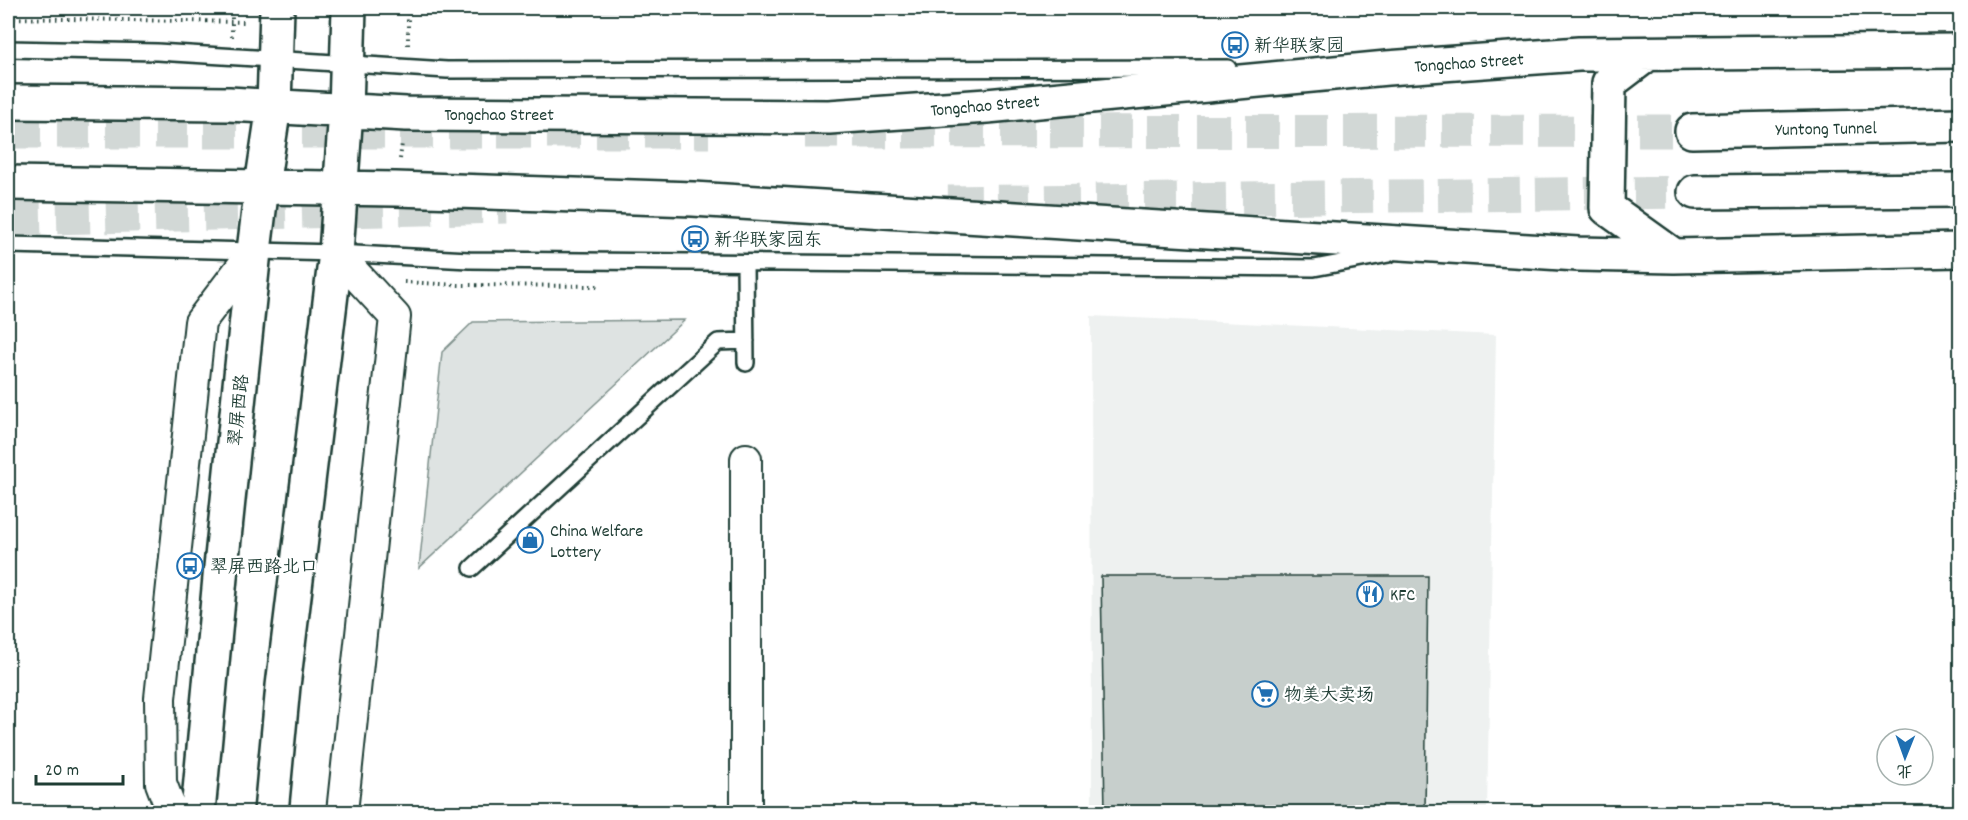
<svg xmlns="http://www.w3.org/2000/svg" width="1968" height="820" font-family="Dekko,'LXGW WenKai TC',sans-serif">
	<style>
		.built { fill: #eef1f0 }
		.green { fill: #dee3e2; stroke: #7e908b; stroke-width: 1.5 }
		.building { fill: #c7cfcc; stroke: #1f3d34; stroke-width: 1.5 }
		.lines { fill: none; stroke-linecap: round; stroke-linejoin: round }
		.trunk-tunnel { stroke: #d2d8d6; stroke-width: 33; stroke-dasharray: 33 16; stroke-linecap: butt }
		.service-casing { stroke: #1f3d34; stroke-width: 20 }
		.minor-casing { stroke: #1f3d34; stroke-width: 34 }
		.primary-casing { stroke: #1f3d34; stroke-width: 38 }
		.trunk-casing { stroke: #1f3d34; stroke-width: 38 }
		.path { stroke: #1f3d34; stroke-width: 4; stroke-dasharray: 1.5 4.5; stroke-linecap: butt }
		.service { stroke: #fff; stroke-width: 15 }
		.minor { stroke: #fff; stroke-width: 30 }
		.primary { stroke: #fff; stroke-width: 33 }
		.trunk { stroke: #fff; stroke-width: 33 }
		.labels { text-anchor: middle; stroke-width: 4.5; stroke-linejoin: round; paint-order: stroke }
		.poi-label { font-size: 18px; fill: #1f3d34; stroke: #fff; text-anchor: start }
		.street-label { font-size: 18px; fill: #1f3d34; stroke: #fff }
	</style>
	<rect width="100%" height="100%" fill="#fff"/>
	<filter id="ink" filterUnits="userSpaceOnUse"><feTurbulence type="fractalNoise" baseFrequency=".0167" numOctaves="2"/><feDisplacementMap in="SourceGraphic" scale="12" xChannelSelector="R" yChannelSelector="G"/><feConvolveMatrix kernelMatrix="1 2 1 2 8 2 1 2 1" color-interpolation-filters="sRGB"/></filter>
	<g filter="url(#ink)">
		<path class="built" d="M1091 316 1496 335 1487 812H1092Z"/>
		<path class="green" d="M477 8H685L686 9 482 14Z
			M685 320 419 568 442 352 473 322Z"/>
		<path class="building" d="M1101 576H1428L1425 812H1105Z"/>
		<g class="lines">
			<path class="trunk-tunnel" d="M8 132H709
				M805 132 1692 131
				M948 202 1695 192
				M8 219 507 207"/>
			<g class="service-casing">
				<path id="service" d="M8 49 157 52 447 70 1228 68
					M8 245 336 253 469 260 1314 268 1389 254
					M745 263 746 363
					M472 568 718 342 746 341"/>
			</g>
			<g class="minor-casing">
				<path id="minor" d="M336 253 395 317 342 812
					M746 459V812
					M172 812 161 783 160 698 200 322 254 251"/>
			</g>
			<g class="primary-casing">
				<path id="primary" d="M1646 55 1609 83 1607 208 1674 256
					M8 102 229 104 406 114 829 117 987 106 1387 68 1579 54 1960 51
					M8 183 396 189 693 199 1578 254 1674 256 1960 250
					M198 812 221 567 254 251 262 186 274 106 277 8
					M271 812 283 686 336 253 346 110 349 8"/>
			</g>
			<g class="trunk-casing">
				<path id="trunk" d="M1692 131 1960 125
					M1695 192 1960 190"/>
			</g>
			<path class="path" d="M8 18 246 22
				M232 37V8
				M408 45V8
				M400 159 402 143
				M404 282 458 285 600 286"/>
			<use href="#service" class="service"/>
			<use href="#minor" class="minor"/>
			<use href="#primary" class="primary"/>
			<use href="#trunk" class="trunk"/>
		</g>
	</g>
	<defs>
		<g id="bus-ring" transform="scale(1.35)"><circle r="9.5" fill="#fff" stroke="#1f6fb2" stroke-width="1.5"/><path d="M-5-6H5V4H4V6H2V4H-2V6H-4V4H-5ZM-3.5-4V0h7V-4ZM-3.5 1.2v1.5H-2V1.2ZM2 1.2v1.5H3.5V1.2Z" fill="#1f6fb2"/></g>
		<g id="shop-ring" transform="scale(1.35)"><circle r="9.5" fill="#fff" stroke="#1f6fb2" stroke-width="1.5"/><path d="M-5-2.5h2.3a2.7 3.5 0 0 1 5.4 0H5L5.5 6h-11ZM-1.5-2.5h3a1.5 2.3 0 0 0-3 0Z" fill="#1f6fb2"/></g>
		<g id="restaurant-ring" transform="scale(1.35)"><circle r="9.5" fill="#fff" stroke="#1f6fb2" stroke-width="1.5"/><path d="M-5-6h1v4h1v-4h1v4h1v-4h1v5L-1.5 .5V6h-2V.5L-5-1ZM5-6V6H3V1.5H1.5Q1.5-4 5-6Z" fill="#1f6fb2"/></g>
		<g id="supermarket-ring" transform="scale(1.35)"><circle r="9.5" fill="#fff" stroke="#1f6fb2" stroke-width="1.5"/><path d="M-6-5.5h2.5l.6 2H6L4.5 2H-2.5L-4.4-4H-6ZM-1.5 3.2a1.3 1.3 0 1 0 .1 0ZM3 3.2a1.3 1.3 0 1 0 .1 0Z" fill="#1f6fb2"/></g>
	</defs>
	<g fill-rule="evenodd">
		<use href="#bus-ring" x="1235" y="45"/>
		<use href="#bus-ring" x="695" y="239"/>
		<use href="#shop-ring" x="530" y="540"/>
		<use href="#bus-ring" x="190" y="566"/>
		<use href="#restaurant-ring" x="1370" y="594"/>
		<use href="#supermarket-ring" x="1265" y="694"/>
	</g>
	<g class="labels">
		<g class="poi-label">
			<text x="1254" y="51">新华联家园</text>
			<text x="714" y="245">新华联家园东</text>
			<text x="550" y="536">China Welfare<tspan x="550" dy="21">Lottery</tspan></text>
			<text x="210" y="572">翠屏西路北口</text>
			<text x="1390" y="600">KFC</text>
			<text x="1284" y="700">物美大卖场</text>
		</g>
		<g class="street-label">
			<text transform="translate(1469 62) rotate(-4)" y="6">Tongchao Street</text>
			<text transform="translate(985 105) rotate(-5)" y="6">Tongchao Street</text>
			<text x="499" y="120">Tongchao Street</text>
			<text transform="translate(1826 128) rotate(-1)" y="6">Yuntong Tunnel</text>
			<text transform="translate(238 410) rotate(-84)" y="6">翠屏西路</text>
		</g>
	</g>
	<rect width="1968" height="820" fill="none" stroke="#fff" stroke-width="30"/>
	<rect x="15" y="15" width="1938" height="790" fill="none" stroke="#1f3d34" stroke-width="2" filter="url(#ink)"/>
	<g transform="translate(1905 757) rotate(181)"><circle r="28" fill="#ffffff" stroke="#a5b1ae" stroke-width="1.5"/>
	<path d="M0-4.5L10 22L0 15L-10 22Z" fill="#1f6fb2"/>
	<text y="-9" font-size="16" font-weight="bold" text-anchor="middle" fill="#1f3d34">北</text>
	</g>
	<path d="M36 775v9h87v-9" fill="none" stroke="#1f3d34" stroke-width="3"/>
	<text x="45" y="775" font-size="18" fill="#1f3d34" stroke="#ffffff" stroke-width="4.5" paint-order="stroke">20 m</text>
</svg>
